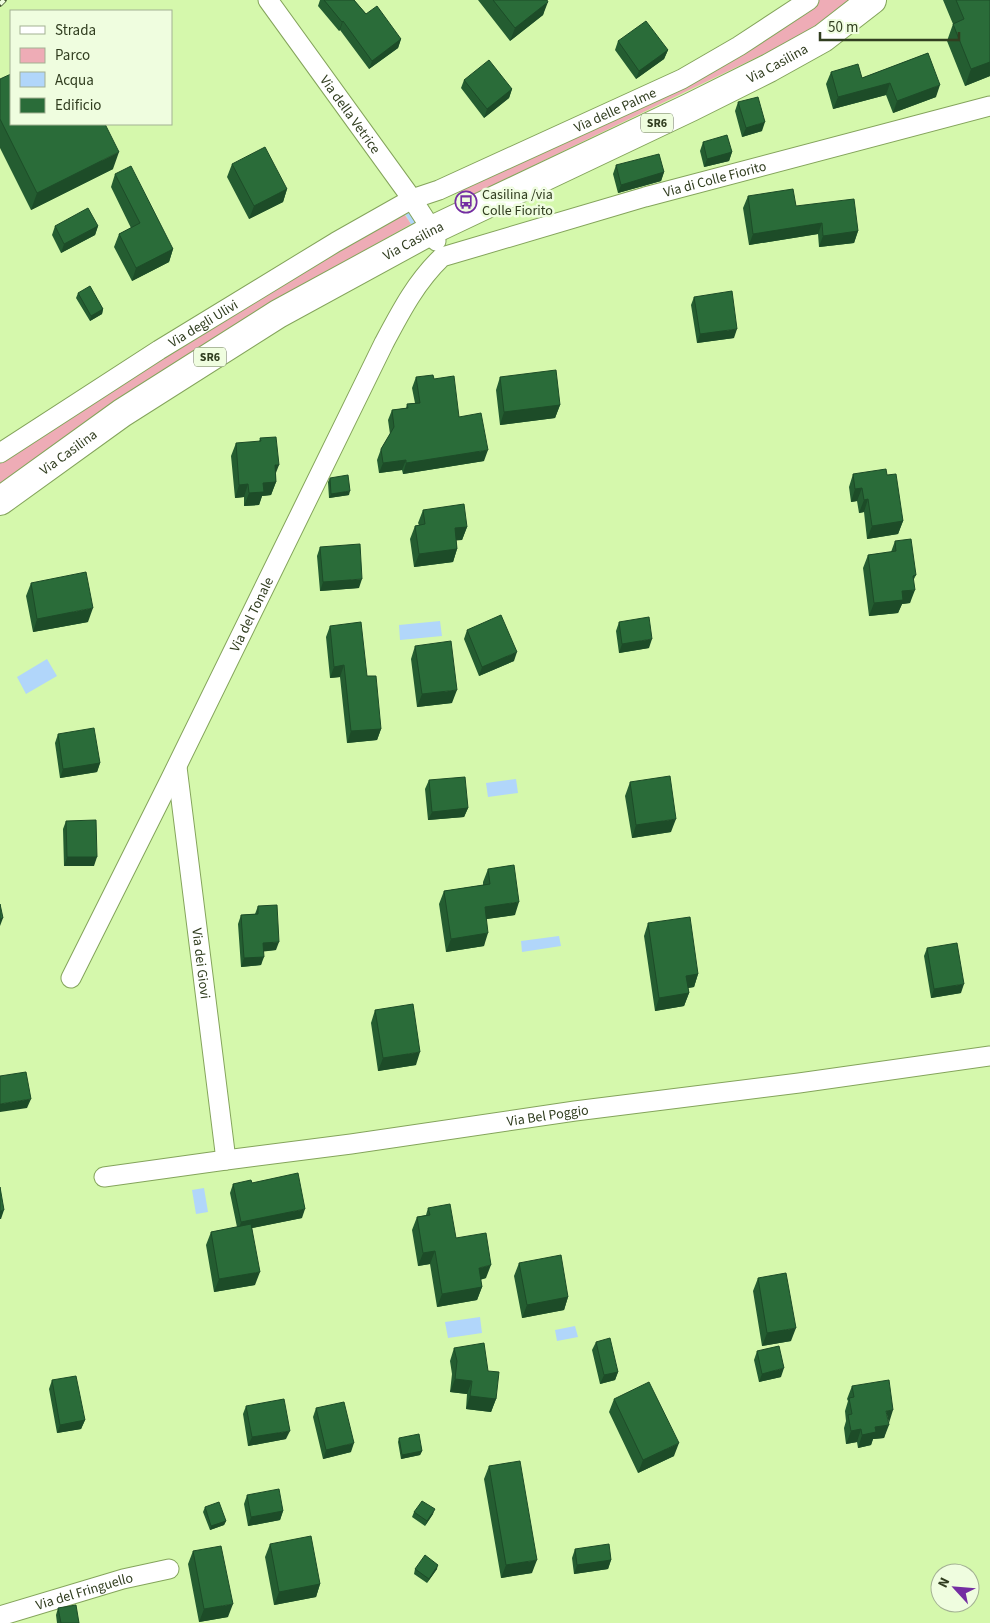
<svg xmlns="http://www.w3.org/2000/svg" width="990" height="1623" font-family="'Source Sans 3',sans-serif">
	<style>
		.green { fill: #eeacb6 }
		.water { fill: #b1d6fa }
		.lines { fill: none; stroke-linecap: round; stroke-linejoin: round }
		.stream { stroke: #b1d6fa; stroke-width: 5.5 }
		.street-casing { stroke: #84a45b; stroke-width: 21 }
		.primary-casing { stroke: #84a45b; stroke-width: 30 }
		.street { stroke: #fff; stroke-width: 19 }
		.primary { stroke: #fff; stroke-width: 28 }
		.rail-casing { stroke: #455531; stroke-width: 5.5 }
		.rail { stroke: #effddf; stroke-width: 4; stroke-dasharray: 11; stroke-linecap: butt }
		.wall { fill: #245d31 }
		.shaded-wall { fill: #1d4c28 }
		.building { fill: #2a6c39; stroke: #1d4c28 }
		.labels { text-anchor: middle; stroke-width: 5; stroke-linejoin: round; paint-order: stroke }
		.shield { fill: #effddf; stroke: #6a7759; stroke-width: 1 }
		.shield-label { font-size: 12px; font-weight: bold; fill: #313e20 }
		.street-label { font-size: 14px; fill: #313e20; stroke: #effddf }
		.poi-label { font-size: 14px; fill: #313e20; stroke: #effddf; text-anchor: start }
	</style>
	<rect width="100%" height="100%" fill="#d5f8ac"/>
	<path class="green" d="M816 0H853L805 34 464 199 459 188Z
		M403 212 411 224 296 289 117 403 0 483V461L74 412Z"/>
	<path class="water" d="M440 621 442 636 400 640 399 625Z
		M47 659 57 676 26 694 17 677Z
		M516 779 518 793 488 797 486 783Z
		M559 936 561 946 522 952 521 941Z
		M204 1188 208 1212 196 1214 192 1190Z
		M480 1317 482 1333 448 1338 445 1322Z
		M575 1326 578 1337 557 1341 555 1330Z"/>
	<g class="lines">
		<path class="stream" d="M406 210 413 222"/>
		<g class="street-casing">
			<g id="street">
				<path id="s1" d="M268 0 412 199 432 230 436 241"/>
				<path id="s2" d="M0 453 159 350 336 242 412 199 439 190 682 79 739 46 809 0"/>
				<path id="s3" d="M177 767 226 1160"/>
				<path id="s4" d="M71 978 170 780 384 343C401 311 416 282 442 257L645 197 990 106"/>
				<path id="s5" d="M104 1177 226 1160 351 1144 575 1111 799 1083 990 1056"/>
				<path id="s6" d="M0 1616 123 1579 169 1569"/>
			</g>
		</g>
		<g class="primary-casing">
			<g id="primary">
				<path id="s7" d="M0 501 122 413 278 314 432 230 691 107 769 68 823 38 872 0"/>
			</g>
		</g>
		<use href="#street" class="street"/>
		<use href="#primary" class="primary"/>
		<g class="rail-casing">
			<path id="rail" d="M0 4 4 0"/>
		</g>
		<use href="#rail" class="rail"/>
	</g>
	<path class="wall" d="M320 0H354L366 14 401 39 398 48 369 69 340 30 339 31 318 6Z
		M478 0H547L543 15 510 41Z
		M943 0H990V76L965 86 947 41 953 24Z
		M618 41 668 50 664 59 636 79 615 50Z
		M928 53 936 97 893 113 886 95 833 109 826 84 831 72 862 78Z
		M0 79 113 169 31 210 0 148Z
		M464 80 512 89 509 98 484 118 461 88Z
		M738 102 762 131 742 137 735 111Z
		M703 142 732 152 729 161 704 167 700 151Z
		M232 164 287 189 283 202 249 219 227 177Z
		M616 165 664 172 661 181 618 193 613 174Z
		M115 174 173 249 169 262 132 281 114 247 119 234 131 228 111 187Z
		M748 196 858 231 854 243 819 247 818 234 749 245 743 208Z
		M55 226H98L95 235 61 253 52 235Z
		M78 293 103 309 102 314 90 321 76 298Z
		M694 297 734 338 697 343 691 305Z
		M416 377 434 379 459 417 484 461 403 474 402 470 379 473 377 460 381 449 390 434 388 420 392 410 406 408 407 404 415 403 412 388Z
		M500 377 560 405 555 418 500 425 496 390Z
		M260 438 276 474V482L271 495 262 496 259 505 244 506V497L235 498 231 456 236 443 259 442Z
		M853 474 887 475 903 521 898 534 867 539 864 512 859 513 857 501 851 502 849 487Z
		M330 478 349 495 329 498 328 482Z
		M423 510 467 527 462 540H456L457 549 453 562 414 567 410 539 415 526 419 525 418 523Z
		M895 541 916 575 913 581 910 603 902 604 898 613 869 616 863 568 868 555 891 552Z
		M320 547 359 588 320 591 317 556Z
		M31 583 88 622 33 632 26 596Z
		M619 622 649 648 619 653 616 631Z
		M330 626 381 729 377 740 347 743 340 677 330 678 326 637Z
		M467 630 514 661 479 676 464 639Z
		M415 646 452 703 417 707 411 659Z
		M58 734 100 763 97 772 60 778 55 743Z
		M429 780 468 808 464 817 428 820 425 789Z
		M630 782 671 832 632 838 625 796Z
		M66 821 94 866H64L63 829Z
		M488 869 515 915 486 919 484 946 446 952 439 904 444 891 483 885V882Z
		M258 906 276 950 264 951 261 965 241 967 238 924 241 915 255 914Z
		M648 923 698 974 694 987 688 988 689 993 684 1006 655 1011 644 936Z
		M927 948 961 993 931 998 924 956Z
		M375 1010 416 1065 378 1071 371 1023Z
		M252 1183 302 1218 252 1228 255 1285 214 1292 206 1245 211 1232 237 1227 230 1193 233 1184Z
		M428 1208 456 1238 486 1278 480 1280 482 1287 477 1300 437 1307 430 1264 418 1266 412 1230 417 1217 426 1215Z
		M519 1263 568 1297 564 1310 522 1318 514 1276Z
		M758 1278 791 1341 762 1346 753 1291Z
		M596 1342 618 1372 615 1380 600 1384 592 1350Z
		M454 1348 488 1371 496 1399 491 1412 466 1409 467 1394 450 1392 452 1374 450 1361Z
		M757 1351 781 1377 759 1382 754 1360Z
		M52 1380 85 1420 81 1429 57 1433 49 1389Z
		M852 1386 888 1423 884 1438 873 1439 871 1445 858 1448 857 1442 846 1444 844 1428 846 1421 845 1411 848 1401 847 1399Z
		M614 1399 674 1456 638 1473 609 1412Z
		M246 1406 286 1439 248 1446 243 1414Z
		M316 1408 351 1452 323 1459 313 1417Z
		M399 1438 422 1451 420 1455 401 1459 398 1442Z
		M489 1466 532 1573 501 1578 484 1479Z
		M247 1495 283 1511 280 1520 248 1526 244 1504Z
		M205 1507 226 1521 224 1525 210 1530 203 1512Z
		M414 1512 433 1514 425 1526 412 1517Z
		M270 1544 320 1584 316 1597 274 1605 265 1557Z
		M575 1549 611 1560 608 1569 574 1574 572 1558Z
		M193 1551 228 1617 199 1622 188 1564Z
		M415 1569H437L427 1583 414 1574Z
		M58 1608 79 1623H57L56 1615Z"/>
	<path class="shaded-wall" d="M548 2 543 15 510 41 515 28Z
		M343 21 340 30 339 31 342 22Z
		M401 39 398 48 369 69 372 61Z
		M668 50 664 59 636 79 639 71Z
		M990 62V76L965 86 971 69Z
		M890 83 886 95 833 109 838 97Z
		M940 85 936 97 893 113 897 101Z
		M512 89 509 98 484 118 487 109Z
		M765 122 762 131 742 137 746 128Z
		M119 152 113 169 31 210 37 193Z
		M732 152 729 161 704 167 707 159Z
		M664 172 661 181 618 193 621 185Z
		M287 189 283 202 249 219 254 206Z
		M822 223 818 234 749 245 753 234Z
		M98 226 95 235 61 253 64 244Z
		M858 231 854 243 819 247 823 236Z
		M173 249 169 262 132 281 136 268Z
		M103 309 102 314 90 321 91 316Z
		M737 329 734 338 697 343 700 334Z
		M560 405 555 418 500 425 504 412Z
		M488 450 484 461 403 474 406 463Z
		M406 460 402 470 379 473 383 463Z
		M275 465H279L274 478Z
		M276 482 271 495 262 496 259 505 244 506 249 493 263 483Z
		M248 484 244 497 235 498 239 485Z
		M862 488 857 501 851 502 855 489Z
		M350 491 349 495 329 498 331 494Z
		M868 499 864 512 859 513 864 500Z
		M903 521 898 534 867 539 872 526Z
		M467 527 462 540 450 541 455 528Z
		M457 549 453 562 414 567 419 554Z
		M362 579 359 588 320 591 323 582Z
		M915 590 910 603 902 604 898 613 869 616 874 603 902 591Z
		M93 608 88 622 33 632 37 619Z
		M652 639 649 648 619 653 622 644Z
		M517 652 514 661 479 676 482 667Z
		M344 665 340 677 330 678 334 667Z
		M457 690 452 703 417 707 422 694Z
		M381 729 377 740 347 743 351 731Z
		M100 763 97 772 60 778 63 769Z
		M468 808 464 817 428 820 432 812Z
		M676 819 671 832 632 838 636 825Z
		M67 857H97L94 866H64Z
		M519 902 515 915 480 920 485 907Z
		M3 918 0 926V919Z
		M488 933 484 946 446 952 451 939Z
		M279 942 276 950 260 952 263 943Z
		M264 957 261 965 241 967 244 958Z
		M698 974 694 987 681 989 686 976Z
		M964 984 961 993 931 998 934 989Z
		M689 993 684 1006 655 1011 659 998Z
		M420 1052 416 1065 378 1071 383 1058Z
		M31 1099 27 1108 0 1112V1104Z
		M305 1209 302 1218 238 1231 241 1222Z
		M4 1210 1 1219H0V1211Z
		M435 1251 430 1264 418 1266 423 1253Z
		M491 1265 486 1278 474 1281 479 1268Z
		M260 1272 255 1285 214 1292 219 1279Z
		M482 1287 477 1300 437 1307 442 1294Z
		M568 1297 564 1310 522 1318 527 1305Z
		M796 1328 791 1341 762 1346 767 1333Z
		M784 1368 781 1377 759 1382 762 1374Z
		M618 1372 615 1380 600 1384 604 1375Z
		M455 1379 472 1381 467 1394 450 1392Z
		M470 1396 496 1399 491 1412 466 1409Z
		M893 1410 889 1423 886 1411Z
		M85 1420 81 1429 57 1433 60 1425Z
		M889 1425 884 1438 873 1439 871 1445 858 1448 862 1435 875 1427Z
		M861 1429 857 1442 846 1444 851 1431Z
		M290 1431 286 1439 248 1446 252 1437Z
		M354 1443 351 1452 323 1459 326 1450Z
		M679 1443 674 1456 638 1473 643 1460Z
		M422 1451 420 1455 401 1459 402 1455Z
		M435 1509 433 1514 425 1526 427 1521Z
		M283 1511 280 1520 248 1526 251 1517Z
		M226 1521 224 1525 210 1530 211 1526Z
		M537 1560 532 1573 501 1578 506 1565Z
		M611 1560 608 1569 574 1574 577 1565Z
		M438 1565 437 1569 427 1583 429 1579Z
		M320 1584 316 1597 274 1605 279 1592Z
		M233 1604 228 1617 199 1622 204 1609Z"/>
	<path class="building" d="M324 0H354L366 14 377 6 401 39 372 61 343 21 342 22Z
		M493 0H547L548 2 515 28Z
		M956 0H990V62L971 69 953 24 964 19Z
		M646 21 668 50 639 71 618 41Z
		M928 53 940 85 897 101 890 83 838 97 831 72 858 64 862 78Z
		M489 60 512 89 487 109 464 80Z
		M11 74V124H105L119 152 37 193 0 119V79Z
		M758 97 765 122 746 128 738 102Z
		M727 135 732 152 707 159 703 142Z
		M265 147 287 189 254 206 232 164Z
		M659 154 664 172 621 185 616 165Z
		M131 166 173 249 136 268 119 234 140 223 115 174Z
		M793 189 796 206 854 199 858 231 823 236 822 223 753 234 748 196Z
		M88 208 98 226 64 244 55 226Z
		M90 286 103 309 91 316 78 293Z
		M732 291 737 329 700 334 694 297Z
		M556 370 560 405 504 412 500 377Z
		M433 375 434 379 454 376 459 417 481 413 488 450 406 463V460L383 463 381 449 394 427 392 410 408 408 407 404 420 403 416 377Z
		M276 437 279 465H275L276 482 263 483 264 492 249 493 248 484 239 485 236 443 261 441 260 438Z
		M886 469 887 475 896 474 903 521 872 526 868 499 864 500 862 488 855 489 853 474Z
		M348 475 350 491 331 494 330 478Z
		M464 504 467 527 455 528 457 549 419 554 415 526 425 524 423 510Z
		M911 539 916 575 913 576 915 590 902 591 903 600 874 603 868 555 896 551 895 541Z
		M360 544 362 579 323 582 320 547Z
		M86 572 93 608 37 619 31 583Z
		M501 615 517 652 482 667 467 630Z
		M649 617 652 639 622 644 619 622Z
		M361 622 367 676H376L381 729 351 731 344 665 334 667 330 626Z
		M451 641 457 690 422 694 415 646Z
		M94 728 100 763 63 769 58 734Z
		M670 776 676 819 636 825 630 782Z
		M465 777 468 808 432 812 429 780Z
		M96 820 97 857H67L66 821Z
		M514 865 519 902 485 907 488 933 451 939 444 891 490 884 488 869Z
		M0 904 3 918 0 919Z
		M277 905 279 942 263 943 264 957 244 958 241 915 258 914V906Z
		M690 917 698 974 686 976 689 993 659 998 648 923Z
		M957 943 964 984 934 989 927 948Z
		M413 1004 420 1052 383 1058 375 1010Z
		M26 1072 31 1099 0 1104V1076Z
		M298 1173 305 1209 241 1222 233 1184 251 1180 252 1183Z
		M0 1187 4 1210 0 1211Z
		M450 1204 456 1238 486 1233 491 1265 479 1268 482 1287 442 1294 435 1251 423 1253 417 1217 430 1215 428 1208Z
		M251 1224 260 1272 219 1279 211 1232Z
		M561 1255 568 1297 527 1305 519 1263Z
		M786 1273 796 1328 767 1333 758 1278Z
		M610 1338 618 1372 604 1375 596 1342Z
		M484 1343 488 1371 499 1372 496 1399 470 1396 472 1381 455 1379 457 1361 454 1348Z
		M779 1346 784 1368 762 1374 757 1351Z
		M76 1376 85 1420 60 1425 52 1380Z
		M889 1380 893 1410 886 1411 889 1425 875 1427 876 1432 862 1435 861 1429 851 1431 848 1415 852 1414 849 1398 854 1397 852 1386Z
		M649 1382 679 1443 643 1460 614 1399Z
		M284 1399 290 1431 252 1437 246 1406Z
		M344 1402 354 1443 326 1450 316 1408Z
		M419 1434 422 1451 402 1455 399 1438Z
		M520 1461 537 1560 506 1565 489 1466Z
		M279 1489 283 1511 251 1517 247 1495Z
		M422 1501 435 1509 427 1521 414 1512Z
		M219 1502 226 1521 211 1526 205 1507Z
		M311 1536 320 1584 279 1592 270 1544Z
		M609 1544 611 1560 577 1565 575 1549Z
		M221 1546 233 1604 204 1609 193 1551Z
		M425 1555 438 1565 429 1579 415 1569Z
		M76 1605 79 1623H61L58 1608Z"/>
	<defs>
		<g id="bus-ring" transform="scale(1.125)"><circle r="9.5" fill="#effddf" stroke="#742ea2" stroke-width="1.5"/><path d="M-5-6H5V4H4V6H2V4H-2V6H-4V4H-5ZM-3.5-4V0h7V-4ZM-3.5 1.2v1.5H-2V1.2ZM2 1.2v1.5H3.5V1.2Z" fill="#742ea2"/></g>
	</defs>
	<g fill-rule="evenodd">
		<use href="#bus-ring" x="466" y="202"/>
	</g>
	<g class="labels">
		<g class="shield">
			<rect x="641" y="113.5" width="32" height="19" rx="4"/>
			<rect x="194" y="347.5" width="32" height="19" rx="4"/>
		</g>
		<g class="shield-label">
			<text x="657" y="127">SR6</text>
			<text x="210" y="361">SR6</text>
		</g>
		<g class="street-label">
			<text dy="5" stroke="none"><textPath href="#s7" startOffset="894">Via Casilina</textPath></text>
			<text dy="5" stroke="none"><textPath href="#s2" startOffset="706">Via delle Palme</textPath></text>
			<text dy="5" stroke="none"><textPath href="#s1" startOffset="141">Via della Vetrice</textPath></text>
			<text dy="5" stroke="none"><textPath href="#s4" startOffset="1096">Via di Colle Fiorito</textPath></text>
			<text dy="5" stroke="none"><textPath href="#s7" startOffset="489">Via Casilina</textPath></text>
			<text dy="5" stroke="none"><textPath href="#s2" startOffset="241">Via degli Ulivi</textPath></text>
			<text dy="5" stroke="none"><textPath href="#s7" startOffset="84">Via Casilina</textPath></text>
			<text dy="5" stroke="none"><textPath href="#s4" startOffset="406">Via del Tonale</textPath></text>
			<text dy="5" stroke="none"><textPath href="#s3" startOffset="198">Via dei Giovi</textPath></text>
			<text dy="5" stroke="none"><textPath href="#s5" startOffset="448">Via Bel Poggio</textPath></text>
			<text dy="5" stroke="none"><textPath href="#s6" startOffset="88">Via del Fringuello</textPath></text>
		</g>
		<g class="poi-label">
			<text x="482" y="199">Casilina /via<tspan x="482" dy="16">Colle Fiorito</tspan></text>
		</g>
	</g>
	<rect x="10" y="10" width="162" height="115" fill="#effddf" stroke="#a3b193"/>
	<rect x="20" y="26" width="25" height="8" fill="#ffffff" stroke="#a3b193"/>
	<text x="55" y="35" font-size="15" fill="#313e20">Strada</text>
	<rect x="20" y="48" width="25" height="15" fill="#eeacb6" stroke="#a3b193"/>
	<text x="55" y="60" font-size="15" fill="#313e20">Parco</text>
	<rect x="20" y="72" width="25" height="15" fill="#b1d6fa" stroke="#a3b193"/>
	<text x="55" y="85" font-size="15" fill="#313e20">Acqua</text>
	<rect x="20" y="98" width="25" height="15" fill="#2a6c39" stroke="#a3b193"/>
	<text x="55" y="110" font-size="15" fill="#313e20">Edificio</text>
	<g transform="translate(955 1588) rotate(296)"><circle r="24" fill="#effddf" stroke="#a3b193"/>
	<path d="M0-4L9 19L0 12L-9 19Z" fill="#742ea2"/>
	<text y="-8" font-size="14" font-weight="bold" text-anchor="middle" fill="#313e20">N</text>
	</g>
	<path d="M820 32v8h139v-8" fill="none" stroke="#313e20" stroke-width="2.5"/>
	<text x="828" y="32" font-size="15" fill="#313e20" stroke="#effddf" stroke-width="4" paint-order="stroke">50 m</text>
</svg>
